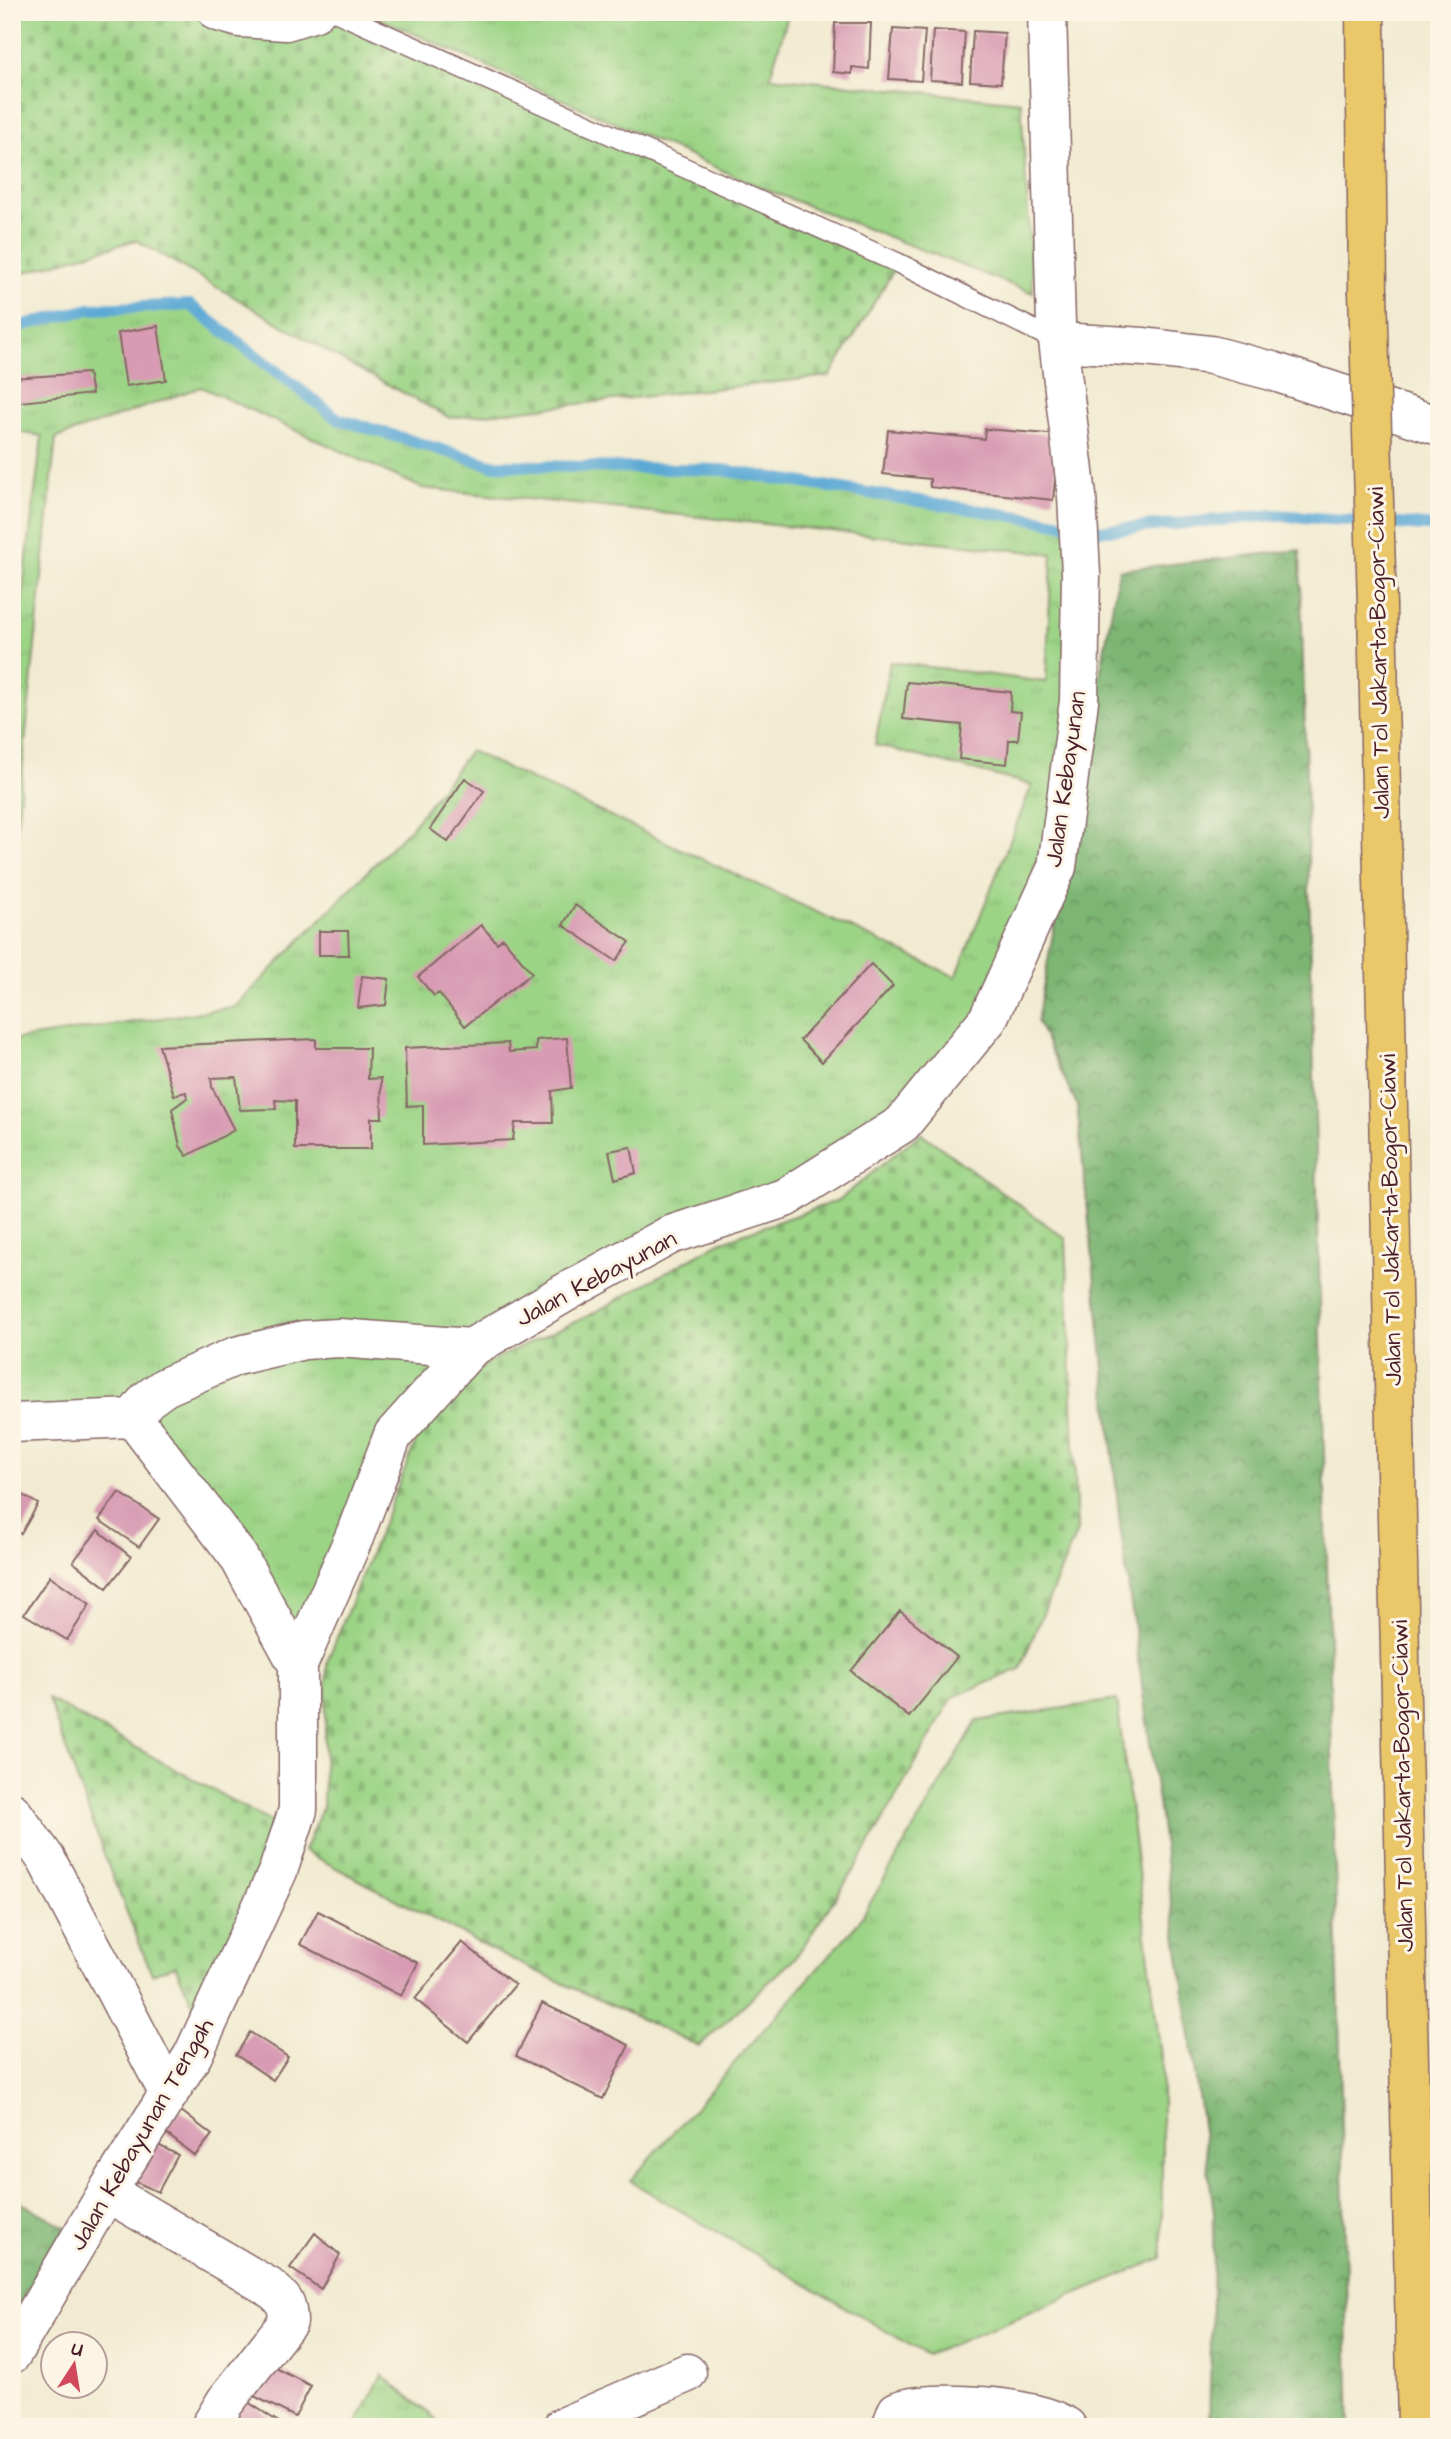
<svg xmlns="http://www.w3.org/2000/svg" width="1451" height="2439" font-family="'Architects Daughter',sans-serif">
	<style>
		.grass { fill: url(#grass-tufts); stroke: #737a58; stroke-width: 2 }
		.forest { fill: url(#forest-crowns); stroke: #646a4f; stroke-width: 2 }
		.cemetery { fill: url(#cemetery-stones); stroke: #737a58; stroke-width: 2 }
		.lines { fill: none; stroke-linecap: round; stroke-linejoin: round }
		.stream { stroke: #5ba9d5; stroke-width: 12 }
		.building { fill: #d89bb3 }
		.service-casing { stroke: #856665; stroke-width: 22 }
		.minor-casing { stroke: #856665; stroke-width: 41 }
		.motorway-casing { stroke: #856665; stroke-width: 41 }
		.service { stroke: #fff; stroke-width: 19 }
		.minor { stroke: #fff; stroke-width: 38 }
		.motorway { stroke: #eac769; stroke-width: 38 }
		.motorway-bridge-casing { stroke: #856665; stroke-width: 41; stroke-linecap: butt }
		.motorway-bridge { stroke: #eac769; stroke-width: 38 }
		.labels { text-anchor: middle; stroke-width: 6; stroke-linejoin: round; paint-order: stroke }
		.street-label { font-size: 24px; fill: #4a1f2b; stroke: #fcf5e5 }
	</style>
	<defs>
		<pattern id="grass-tufts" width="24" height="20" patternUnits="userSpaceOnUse" patternTransform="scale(1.75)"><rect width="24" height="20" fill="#9cd486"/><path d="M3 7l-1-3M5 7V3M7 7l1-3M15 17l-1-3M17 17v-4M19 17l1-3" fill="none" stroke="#88b674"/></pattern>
		<pattern id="forest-crowns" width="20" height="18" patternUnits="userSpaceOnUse" patternTransform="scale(1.75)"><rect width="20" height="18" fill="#7db673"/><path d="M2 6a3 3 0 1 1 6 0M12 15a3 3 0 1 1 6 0" fill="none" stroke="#68935f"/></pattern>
		<pattern id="cemetery-stones" width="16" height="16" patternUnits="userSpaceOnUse" patternTransform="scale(1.75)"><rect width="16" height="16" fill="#9cd486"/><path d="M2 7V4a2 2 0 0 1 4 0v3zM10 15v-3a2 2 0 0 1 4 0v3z" fill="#88b674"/></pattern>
	</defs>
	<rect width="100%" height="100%" fill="#fcf5e5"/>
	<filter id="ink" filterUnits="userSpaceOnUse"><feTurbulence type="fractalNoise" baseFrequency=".0143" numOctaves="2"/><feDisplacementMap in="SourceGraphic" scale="14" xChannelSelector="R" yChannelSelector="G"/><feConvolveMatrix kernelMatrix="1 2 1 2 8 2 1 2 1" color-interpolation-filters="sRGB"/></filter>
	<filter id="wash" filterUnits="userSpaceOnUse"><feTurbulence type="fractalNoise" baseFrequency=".00686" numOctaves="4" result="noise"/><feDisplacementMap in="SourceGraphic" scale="28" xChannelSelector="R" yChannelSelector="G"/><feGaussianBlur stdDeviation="1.57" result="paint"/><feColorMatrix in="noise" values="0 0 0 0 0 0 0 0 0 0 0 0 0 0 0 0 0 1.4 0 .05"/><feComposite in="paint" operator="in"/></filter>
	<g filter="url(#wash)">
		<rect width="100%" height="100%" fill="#f2ebd2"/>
		<path class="grass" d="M365 12H789L770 77 1021 102 1033 293 762 188Z
			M190 305 338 419 492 465 722 470 1058 523 1086 532 1057 867 988 1019 902 1124 568 1291 393 1435 298 1665 133 1418 12 1423V1040L235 1007 412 826 470 751 956 977 1032 785 875 745 890 662 1046 682 1052 554 422 488 201 387 56 438 12 872V729L24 581 42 436 12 431V328L90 309Z
			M1117 1700 1162 2065V2258L927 2355 630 2181 859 1922 977 1721Z
			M382 2375 436 2419 432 2427H355Z"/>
		<path class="forest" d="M1300 550 1350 2427H1209L1214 2212 1120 1525 1077 1105 1037 1021 1119 570Z
			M12 2198 66 2227 12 2315Z"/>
		<path class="cemetery" d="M12 12H315L898 263 830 376 450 418 349 364 136 240 12 276Z
			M921 1133 1066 1239 1077 1531 1020 1669 953 1697 858 1864 795 1958 699 2046 506 1957 304 1851 323 1806 327 1662 421 1429 488 1362 590 1315 720 1242 839 1200Z
			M48 1699 276 1825 198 2014 175 1966 152 1974 111 1873Z"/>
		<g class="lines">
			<path class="stream" d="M12 328 90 309 190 305 338 419 492 465 722 470 1058 523 1086 532 1275 515 1439 527"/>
		</g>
		<g id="blocks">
			<path class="building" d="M835 23H871L869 69 852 67V74L833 72Z
				M893 29 925 31 921 81 889 79Z
				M933 30 965 32 962 82 930 80Z
				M973 31 1005 33 1001 83 970 81Z
				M158 326 166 380 126 386 118 333Z
				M88 373 92 394 12 403V378Z
				M985 429 1060 435 1053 500 930 487V479L883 474 888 430 984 439Z
				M907 682 1011 692 1010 711 1021 712 1018 740H1009L1007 764 959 759 962 725 903 719Z
				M465 778 484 791 448 842 430 829Z
				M575 905 630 942 616 961 563 925Z
				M481 925 497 943 503 938 532 973 465 1026 439 993 434 996 418 977Z
				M319 931H348L349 955H319Z
				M871 964 893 986 822 1062 800 1040Z
				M362 976 389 979 386 1005 358 1008Z
				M567 1038 571 1088 552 1091 553 1123H515L513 1140 423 1145V1105L407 1106 405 1048 508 1043 509 1052 536 1050V1040Z
				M316 1039V1048H369L368 1079 381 1078 382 1118H371V1149H295V1101L275 1100 276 1109 240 1110 236 1077 211 1078 212 1087 234 1130 187 1156 180 1146 172 1109 187 1098 186 1092 174 1095 159 1046Z
				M631 1147 636 1173 615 1179 609 1151Z
				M12 1489 38 1504 21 1534 12 1529Z
				M119 1492 159 1519 139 1547 99 1520Z
				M98 1530 131 1557 107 1588 73 1562Z
				M50 1576 90 1604 67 1640 24 1614Z
				M900 1611 957 1657 909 1717 851 1671Z
				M318 1911 418 1963 401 1996 300 1944Z
				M462 1942 515 1985 468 2042 415 1999Z
				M542 2003 629 2045 603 2099 516 2056Z
				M250 2032 288 2057 273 2080 236 2055Z
				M180 2110 212 2135 195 2156 163 2131Z
				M156 2144 178 2155 158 2192 136 2182Z
				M315 2233 340 2255 321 2289 290 2268Z
				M264 2362 311 2386 295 2417 248 2393Z
				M245 2400 280 2423 277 2427H227Z"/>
		</g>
	</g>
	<g filter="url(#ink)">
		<use href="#blocks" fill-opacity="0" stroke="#856665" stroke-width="2"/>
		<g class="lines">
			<g class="service-casing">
				<path id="service" d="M336 12 898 263 1059 342"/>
			</g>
			<g class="minor-casing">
				<path id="minor" d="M218 12 240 18 286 21 315 12
					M1059 342 1144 347 1211 355 1272 371 1439 426
					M133 1418 238 1556 298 1665
					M12 1423 133 1418 147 1400 165 1387 236 1356 304 1340 339 1338 471 1348
					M12 1812 46 1859 169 2094
					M107 2192 269 2287C283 2298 288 2303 288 2322L225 2402 210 2427
					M12 2354 107 2192 193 2055 278 1871 298 1810V1665L355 1535 393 1435 471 1348 568 1291 670 1235 785 1198 902 1124 988 1019 1057 867 1079 701 1081 574 1077 496 1056 324 1047 12
					M562 2427 687 2373
					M891 2427 897 2411C929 2398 1039 2406 1067 2427"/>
			</g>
			<g class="motorway-casing">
				<path id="motorway" d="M1365 12 1368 291
					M1377 607 1417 2427"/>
			</g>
			<use href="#service" class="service"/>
			<use href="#minor" class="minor"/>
			<use href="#motorway" class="motorway"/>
			<g class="motorway-bridge-casing">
				<path id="motorway-bridge" d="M1368 291 1377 607"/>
			</g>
			<use href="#motorway-bridge" class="motorway-bridge"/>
		</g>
	</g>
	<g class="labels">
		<g class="street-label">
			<text transform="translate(1378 653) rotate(-91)" y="8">Jalan Tol Jakarta–Bogor–Ciawi</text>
			<text transform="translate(1065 779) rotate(-82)" y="8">Jalan Kebayunan</text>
			<text transform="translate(1390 1220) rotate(-91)" y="8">Jalan Tol Jakarta–Bogor–Ciawi</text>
			<text transform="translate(596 1278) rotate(-28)" y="8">Jalan Kebayunan</text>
			<text transform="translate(1402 1786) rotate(-91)" y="8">Jalan Tol Jakarta–Bogor–Ciawi</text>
			<text transform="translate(141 2134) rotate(-60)" y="8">Jalan Kebayunan Tengah</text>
		</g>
	</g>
	<rect width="1451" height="2439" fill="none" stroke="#fcf5e5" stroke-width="42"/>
	<g transform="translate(74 2365) rotate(12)"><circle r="33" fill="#fcf5e5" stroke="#b59f9b" stroke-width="2"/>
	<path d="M0-5L12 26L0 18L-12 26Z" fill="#d1495b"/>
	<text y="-10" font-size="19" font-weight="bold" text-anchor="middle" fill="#4a1f2b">U</text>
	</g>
</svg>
